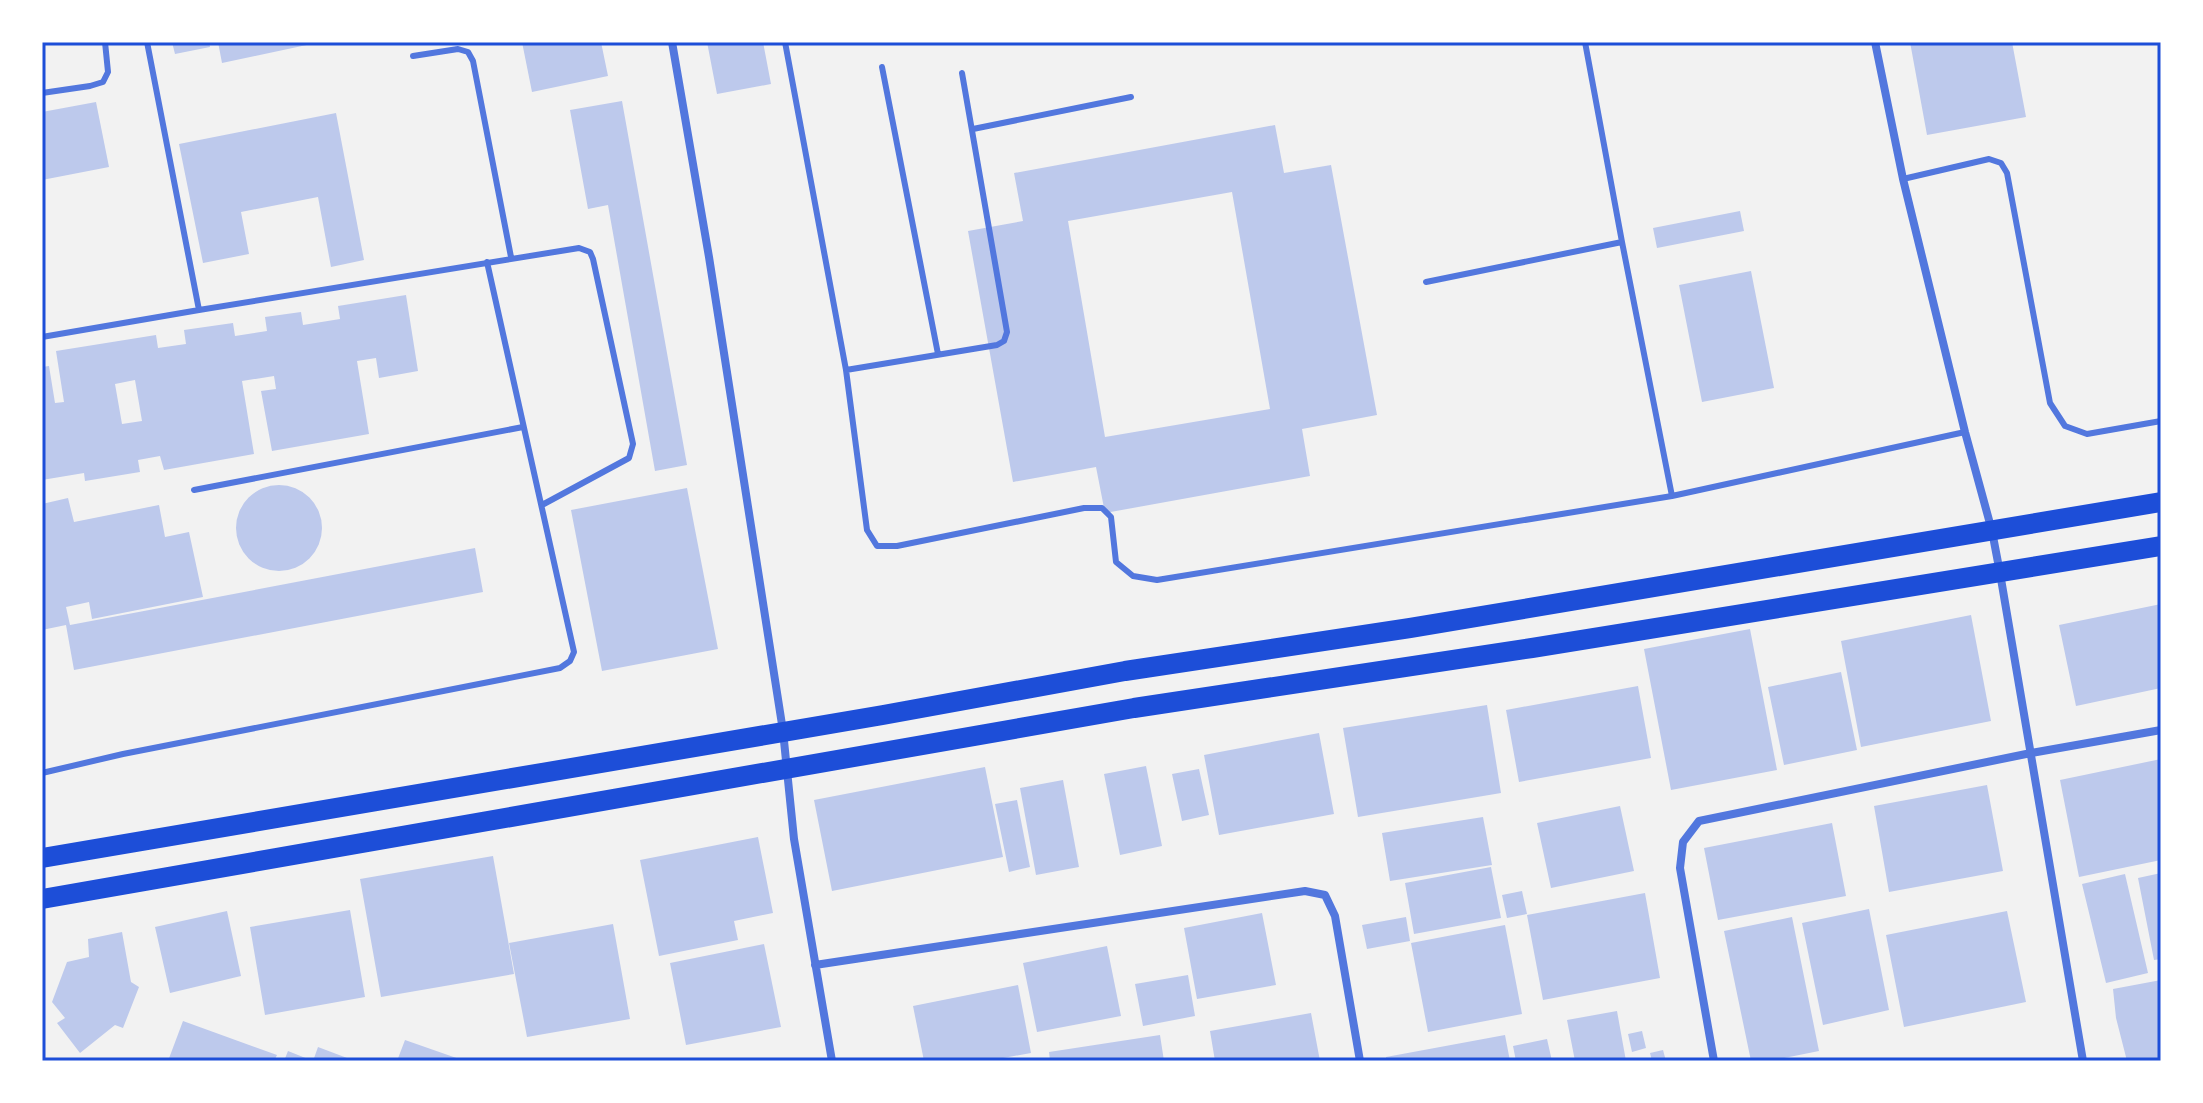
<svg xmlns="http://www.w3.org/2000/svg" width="2203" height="1103" font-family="Raleway,sans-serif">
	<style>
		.building { fill: #bdc9ec; fill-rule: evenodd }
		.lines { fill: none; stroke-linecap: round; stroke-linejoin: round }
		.service { stroke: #5277de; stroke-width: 6 }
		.minor { stroke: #5277de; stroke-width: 8 }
		.primary { stroke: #1d4ed8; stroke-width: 20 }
		.neatline { fill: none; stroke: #1d4ed8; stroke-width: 3 }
	</style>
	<rect width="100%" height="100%" fill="#f2f2f2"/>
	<path class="building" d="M172 42H209L210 47 175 54Z
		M218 42H316V43L222 63Z
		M522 42H601L608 76 532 92Z
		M707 42H763L771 84 717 94Z
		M1910 42H2012L2026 117 1927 135Z
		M622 101 687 465 655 471 608 205 588 209 570 110Z
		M96 102 109 167 42 180V112Z
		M336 113 364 260 331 267 318 197 241 212 249 254 203 263 179 144Z
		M1275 125 1284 173 1331 165 1377 415 1302 429 1310 476 1105 513 1096 467 1013 482 968 231 1023 221 1014 173ZM1232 192 1270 409 1105 437 1068 221Z
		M1740 211 1744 231 1657 248 1653 228Z
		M1751 271 1774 388 1702 402 1679 285Z
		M406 295 418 371 379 378 376 358 357 361 369 434 272 451 261 391 276 389 274 376 242 381 254 454 164 470 160 456 138 460 140 472 85 481 84 473 42 480V367L49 366 55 403 64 402 56 351 156 335 158 348 186 344 184 330 233 323 235 336 267 331 265 317 301 312 303 325 340 319 338 306ZM135 380 142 421 122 424 115 384Z
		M236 528a43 43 0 1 1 86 0a43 43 0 1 1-86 0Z
		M687 488 718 649 602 671 571 510Z
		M68 498 74 522 159 505 165 537 189 532 203 597 92 619 89 602 66 607 70 625 475 548 483 592 74 670 66 625 42 630V504Z
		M2161 604V688L2076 706 2059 625Z
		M1971 615 1991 721 1861 747 1841 641Z
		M1750 629 1777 770 1671 790 1644 649Z
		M1841 672 1857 750 1784 765 1768 687Z
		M1638 686 1651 758 1519 782 1506 710Z
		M1487 705 1501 793 1358 817 1343 728Z
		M1319 733 1334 814 1219 835 1204 755Z
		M2161 759V860L2079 877 2060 780Z
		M1146 766 1162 846 1120 855 1104 774Z
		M985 767 1003 857 832 891 814 800Z
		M1199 769 1209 815 1182 821 1172 774Z
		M1063 780 1079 867 1036 875 1020 788Z
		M1987 785 2003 871 1889 892 1874 806Z
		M1017 800 1030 867 1009 872 995 804Z
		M1620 806 1634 871 1551 888 1537 823Z
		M1483 817 1492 865 1390 881 1382 833Z
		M1832 823 1846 896 1718 920 1704 848Z
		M758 837 773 913 734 921 738 940 659 956 640 860Z
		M493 856 514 974 381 997 360 879Z
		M1491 867 1501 918 1414 934 1405 883Z
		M2161 873V959L2154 960 2138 878Z
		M2125 874 2148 973 2106 983 2082 884Z
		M1522 891 1527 914 1507 918 1502 895Z
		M1645 893 1660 978 1543 1000 1527 915Z
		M1869 909 1889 1010 1823 1025 1802 923Z
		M350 910 365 997 265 1015 250 927Z
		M227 911 241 976 170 993 155 927Z
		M2007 911 2026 1002 1904 1027 1886 935Z
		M1262 913 1276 985 1197 999 1184 928Z
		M1406 917 1410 941 1367 949 1362 925Z
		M1792 917 1819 1051 1769 1061H1751L1724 931Z
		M613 924 630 1019 527 1037 509 943Z
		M1505 925 1522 1014 1428 1032 1411 943Z
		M122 932 131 982 139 987 123 1028 115 1025 80 1053 57 1023 65 1018 52 1002 67 962 89 957 88 939Z
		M764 944 781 1027 686 1045 670 963Z
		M1107 946 1121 1016 1037 1032 1023 963Z
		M1188 975 1195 1016 1143 1026 1135 984Z
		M2161 980V1061H2127L2116 1018 2113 989Z
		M1018 985 1031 1053 987 1061H924L913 1006Z
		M1617 1011 1626 1061H1575L1567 1020Z
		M1311 1013 1320 1061H1215L1210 1031Z
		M183 1021 277 1055 274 1061H168Z
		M1642 1031 1646 1048 1632 1052 1628 1034Z
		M1160 1035 1164 1061H1050L1049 1052Z
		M1505 1035 1510 1061H1386V1057Z
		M1547 1039 1552 1061H1516L1513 1046Z
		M405 1040 465 1061H397Z
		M318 1047 355 1061H284L288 1051 313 1061Z
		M1663 1050 1666 1061H1652L1650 1053Z"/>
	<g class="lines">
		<path class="service" d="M785 42 846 370 867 530 877 546H897L1084 508H1102L1111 517 1116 562 1133 576 1157 580 1672 496 1965 432
			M1585 42 1622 242 1672 496
			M413 56 458 49 468 52 473 61 511 257
			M882 67 938 354
			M42 93 90 86 103 82 108 72 105 42
			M973 129 1131 97
			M1903 179 1989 159 2001 163 2007 173 2050 403 2065 426 2087 434 2161 421
			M1426 282 1622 242
			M199 310 579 248 590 252 593 259 633 444 629 458 542 505
			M42 337 199 310 147 42
			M846 370 997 345 1004 341 1007 332 962 73
			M194 490 523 427
			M42 773 123 754 560 668 570 661 574 652 487 262"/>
		<path class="minor" d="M672 42 709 257 783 731 794 839 832 1061
			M1875 42 1903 179 1965 432 1992 531 2000 573 2083 1061
			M815 965 1305 891 1325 895 1335 916 1360 1061
			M1714 1061 1680 868 1683 842 1699 821 2031 753 2161 730"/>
		<path class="primary" d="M42 858 883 715 1125 671 1410 628 2161 502
			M42 899 1134 708 1532 648 2161 546"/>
	</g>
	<rect width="2203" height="1103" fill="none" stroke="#ffffff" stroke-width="88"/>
	<rect x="44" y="44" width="2115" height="1015" class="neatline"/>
</svg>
